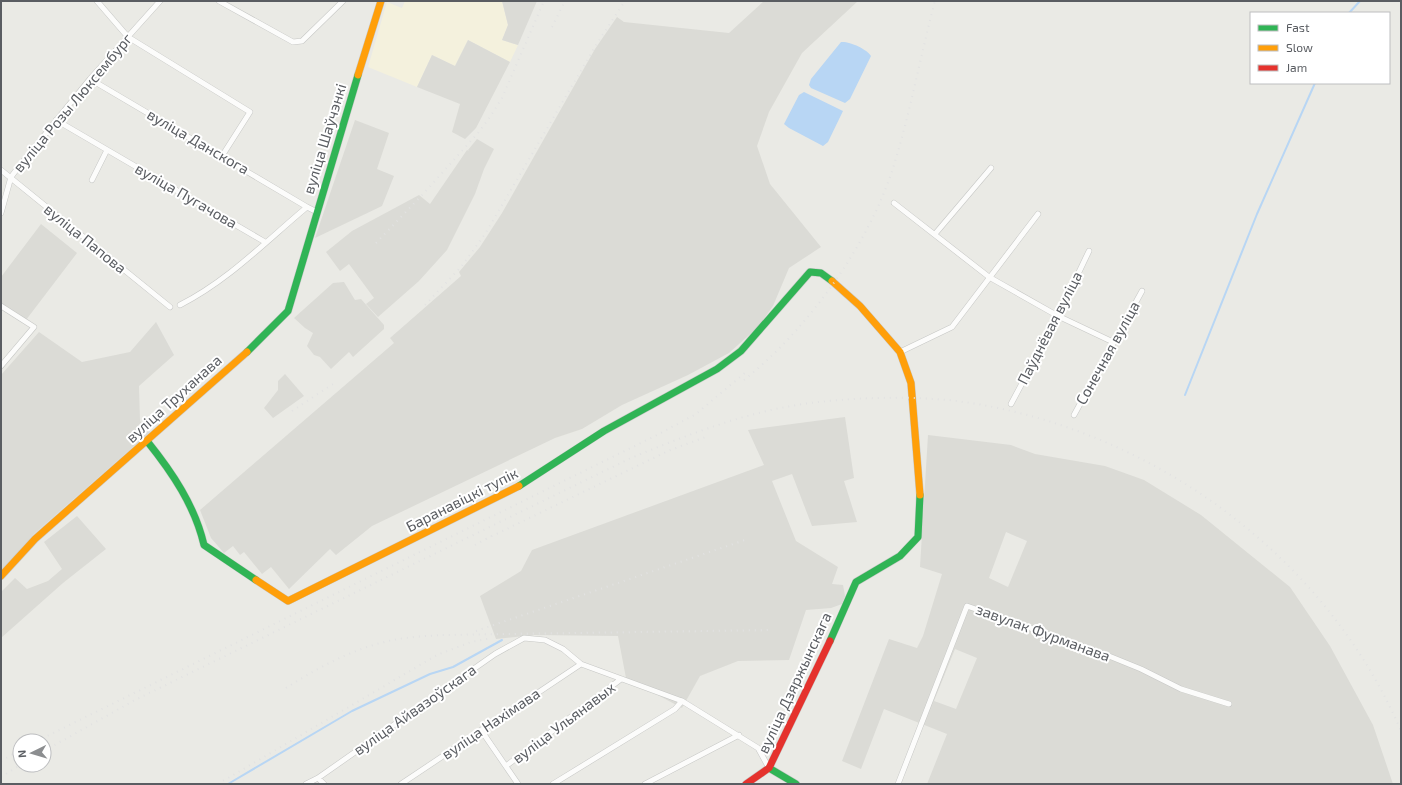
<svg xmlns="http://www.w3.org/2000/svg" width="1402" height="785" font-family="'Exo 2',sans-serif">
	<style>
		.commercial { fill: #f4f1dd }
		.industrial { fill: #dbdbd6; fill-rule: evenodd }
		.water { fill: #b8d6f4 }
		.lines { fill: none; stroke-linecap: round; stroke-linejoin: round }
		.stream { stroke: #b8d6f4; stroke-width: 2 }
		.street-casing { stroke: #c6c7c5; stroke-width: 6 }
		.fast-casing { stroke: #c7c7c6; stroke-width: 8 }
		.slow-casing { stroke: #c7c7c6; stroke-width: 8 }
		.jam-casing { stroke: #c7c7c6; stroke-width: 8 }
		.street { stroke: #fcfcfb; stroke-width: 5 }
		.fast { stroke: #30b455; stroke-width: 7 }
		.slow { stroke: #ff9f0a; stroke-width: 7 }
		.jam { stroke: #e5322d; stroke-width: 7 }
		.rail { stroke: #e2e2e2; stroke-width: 2; stroke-dasharray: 1 5; stroke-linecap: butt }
		.labels { text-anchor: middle; stroke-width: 4; stroke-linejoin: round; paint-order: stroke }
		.street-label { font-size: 15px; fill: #5a5d62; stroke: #fff }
	</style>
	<rect width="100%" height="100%" fill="#eaeae5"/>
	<path class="commercial" d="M405 1H502L508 25 502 40 518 45 510 62 468 40 455 66 432 55 417 87 368 67 387 2 402 8Z"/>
	<path class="industrial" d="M502 1H537L518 45 502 40 508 25Z
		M764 1H858L802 53 769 112 757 146 770 184 821 247 789 268 773 306 757 328 729 353 688 375 622 405 582 429 555 438 372 526 336 555 330 549 289 589 271 567 262 574 244 552 240 555 233 546 224 553 211 538 200 510 394 343 390 338 461 276 459 272 480 247 502 213 595 49 617 17 624 22 729 33Z
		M468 40 510 62 476 128 465 139 452 132 460 104 417 87 432 55 455 66Z
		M355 120 389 133 377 169 394 176 382 206 315 238Z
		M477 139 494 149 484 169 475 194 447 250 419 281 378 317 366 304 374 298 349 264 340 271 326 252 352 231 419 195 430 204 467 150 469 151 468 150Z
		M41 224 77 253 26 320 1 304V277Z
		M344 282 355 300 361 299 384 325V329L353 357 349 352 331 369 320 357 314 355 307 346 313 333 305 328 294 318 333 283Z
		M156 322 174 355 139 386 140 421 150 432 34 534 1 571V375L39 332 82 362 130 352Z
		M285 374 304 396 273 418 264 408 278 390V381Z
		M845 417 854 478 844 481 857 522 812 526 792 474 772 481 796 541 838 567 832 584 843 585 845 596 842 604 831 608 806 610 789 660 738 661 700 676 682 708 626 678 618 636 535 635 496 639 480 596 521 571 532 550 764 465 748 430Z
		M928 435 1011 445 1035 454 1105 466 1144 480 1201 515 1290 587 1330 646 1373 725 1393 784H927L947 734 884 709 861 769 842 761 889 639 917 648 923 636 942 574 920 567ZM1006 532 1027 541 1008 587 989 578ZM955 649 977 658 956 709 934 701Z
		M77 516 106 549 63 583 1 638V592L15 578 27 589 48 581 62 569 44 542Z"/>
	<path class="water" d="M841 42C849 41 867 49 871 56L850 99 845 103 811 88 809 85 811 79Z
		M804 92 843 111 828 142 823 146 789 128 784 124 799 95Z"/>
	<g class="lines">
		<path class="stream" d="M1349 13 1360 1
			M1185 395 1257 214 1315 83
			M228 784 352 711 430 674 453 667 502 640"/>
		<g class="street-casing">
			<path id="street" d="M97 1 128 37 250 112 222 156
				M219 1 293 42 302 41 343 1
				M90 79 307 207
				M56 120 265 242
				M1 170 170 307
				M92 180 107 150
				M894 203 989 277 1058 316 1113 342
				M1 213 11 177 17 169 90 79 160 1
				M935 234 991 168
				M180 305C229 280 265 242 307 207L317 212
				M1 306 34 327 1 366
				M900 352 952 327 1038 214
				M1011 404 1058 316 1089 251
				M1074 415 1142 291
				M481 730 518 784
				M506 766 621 679
				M318 778 324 784
				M306 784 318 778 495 654 524 638 545 640 563 649 581 664 682 701 758 748 769 768
				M401 784 581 664
				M553 784 675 709 682 701
				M645 784 739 735
				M898 784 967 606 1104 654 1141 669 1181 689 1229 704"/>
		</g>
		<g class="fast-casing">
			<path id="fast" d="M247 352 288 311 358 75
				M147 441C172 472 195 506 204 545L256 580
				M519 486 604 431 717 369 741 351 810 272 821 273 832 281
				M830 641 856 582 900 556 918 537 920 495
				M769 768 796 784"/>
		</g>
		<g class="slow-casing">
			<path id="slow" d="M358 75 381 1
				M832 281 860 306 900 352 911 383 920 495
				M1 576 35 539 247 352
				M256 580 288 601 519 486"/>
		</g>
		<g class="jam-casing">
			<path id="jam" d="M746 784 769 768 830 641"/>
		</g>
		<use href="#street" class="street"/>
		<use href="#fast" class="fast"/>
		<use href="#slow" class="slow"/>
		<use href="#jam" class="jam"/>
		<path class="rail" d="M552 27 565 1
			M376 243 424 193 478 133 490 117 502 98 544 1
			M425 305 461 267 485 234 596 45 625 1
			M744 380C806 331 867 247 892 171 910 115 920 57 935 1
			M292 411 333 384
			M486 539 668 451 708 436
			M475 545 491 536
			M476 631 745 540
			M286 688C319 667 354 648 393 640 408 637 426 636 442 635L771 630
			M37 741 659 434 696 414 746 372
			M44 751 135 700 631 458C692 433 753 409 819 402 865 397 911 396 957 401 1147 426 1325 553 1401 731
			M1 761 20 750
			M1 777 20 765
			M218 784 437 655 471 642 492 638"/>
	</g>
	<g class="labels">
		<g class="street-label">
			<text transform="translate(73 103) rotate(-50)" y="5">вуліца Розы Люксембург</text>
			<text transform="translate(325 139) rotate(-73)" y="5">вуліца Шаўчэнкі</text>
			<text transform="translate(198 142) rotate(30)" y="5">вуліца Данскога</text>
			<text transform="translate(186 196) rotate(30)" y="5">вуліца Пугачова</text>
			<text transform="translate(85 239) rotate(39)" y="5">вуліца Папова</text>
			<text transform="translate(1050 328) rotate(-63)" y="5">Паўднёвая вуліца</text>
			<text transform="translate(1108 353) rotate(-61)" y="5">Сонечная вуліца</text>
			<text transform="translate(174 399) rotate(-42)" y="5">вуліца Труханава</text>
			<text transform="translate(462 500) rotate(-27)" y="5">Баранавіцкі тупік</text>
			<text transform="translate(1043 633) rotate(20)" y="5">завулак Фурманава</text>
			<text transform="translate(795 683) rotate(-65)" y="5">вуліца Дзяржынскага</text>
			<text transform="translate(415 710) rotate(-35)" y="5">вуліца Айвазоўскага</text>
			<text transform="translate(564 723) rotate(-37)" y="5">вуліца Ульянавых</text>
			<text transform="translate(491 724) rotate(-34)" y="5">вуліца Нахімава</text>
		</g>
	</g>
	<rect width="1402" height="785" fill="none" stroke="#5a5d62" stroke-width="4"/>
	<rect x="1250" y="12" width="140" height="72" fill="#ffffff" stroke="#bdbec0"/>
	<rect x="1258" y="25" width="20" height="6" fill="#30b455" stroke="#bdbec0"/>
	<text x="1286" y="32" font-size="12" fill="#5a5d62">Fast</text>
	<rect x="1258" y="45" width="20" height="6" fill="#ff9f0a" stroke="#bdbec0"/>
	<text x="1286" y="52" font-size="12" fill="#5a5d62">Slow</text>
	<rect x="1258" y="65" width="20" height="6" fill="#e5322d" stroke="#bdbec0"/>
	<text x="1286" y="72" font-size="12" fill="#5a5d62">Jam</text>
	<g transform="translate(32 753) rotate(265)"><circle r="19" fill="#ffffff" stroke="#bdbec0"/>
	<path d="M0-3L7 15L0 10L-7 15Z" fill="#8c8e90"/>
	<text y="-6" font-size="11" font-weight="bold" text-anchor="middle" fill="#5a5d62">N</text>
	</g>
</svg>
